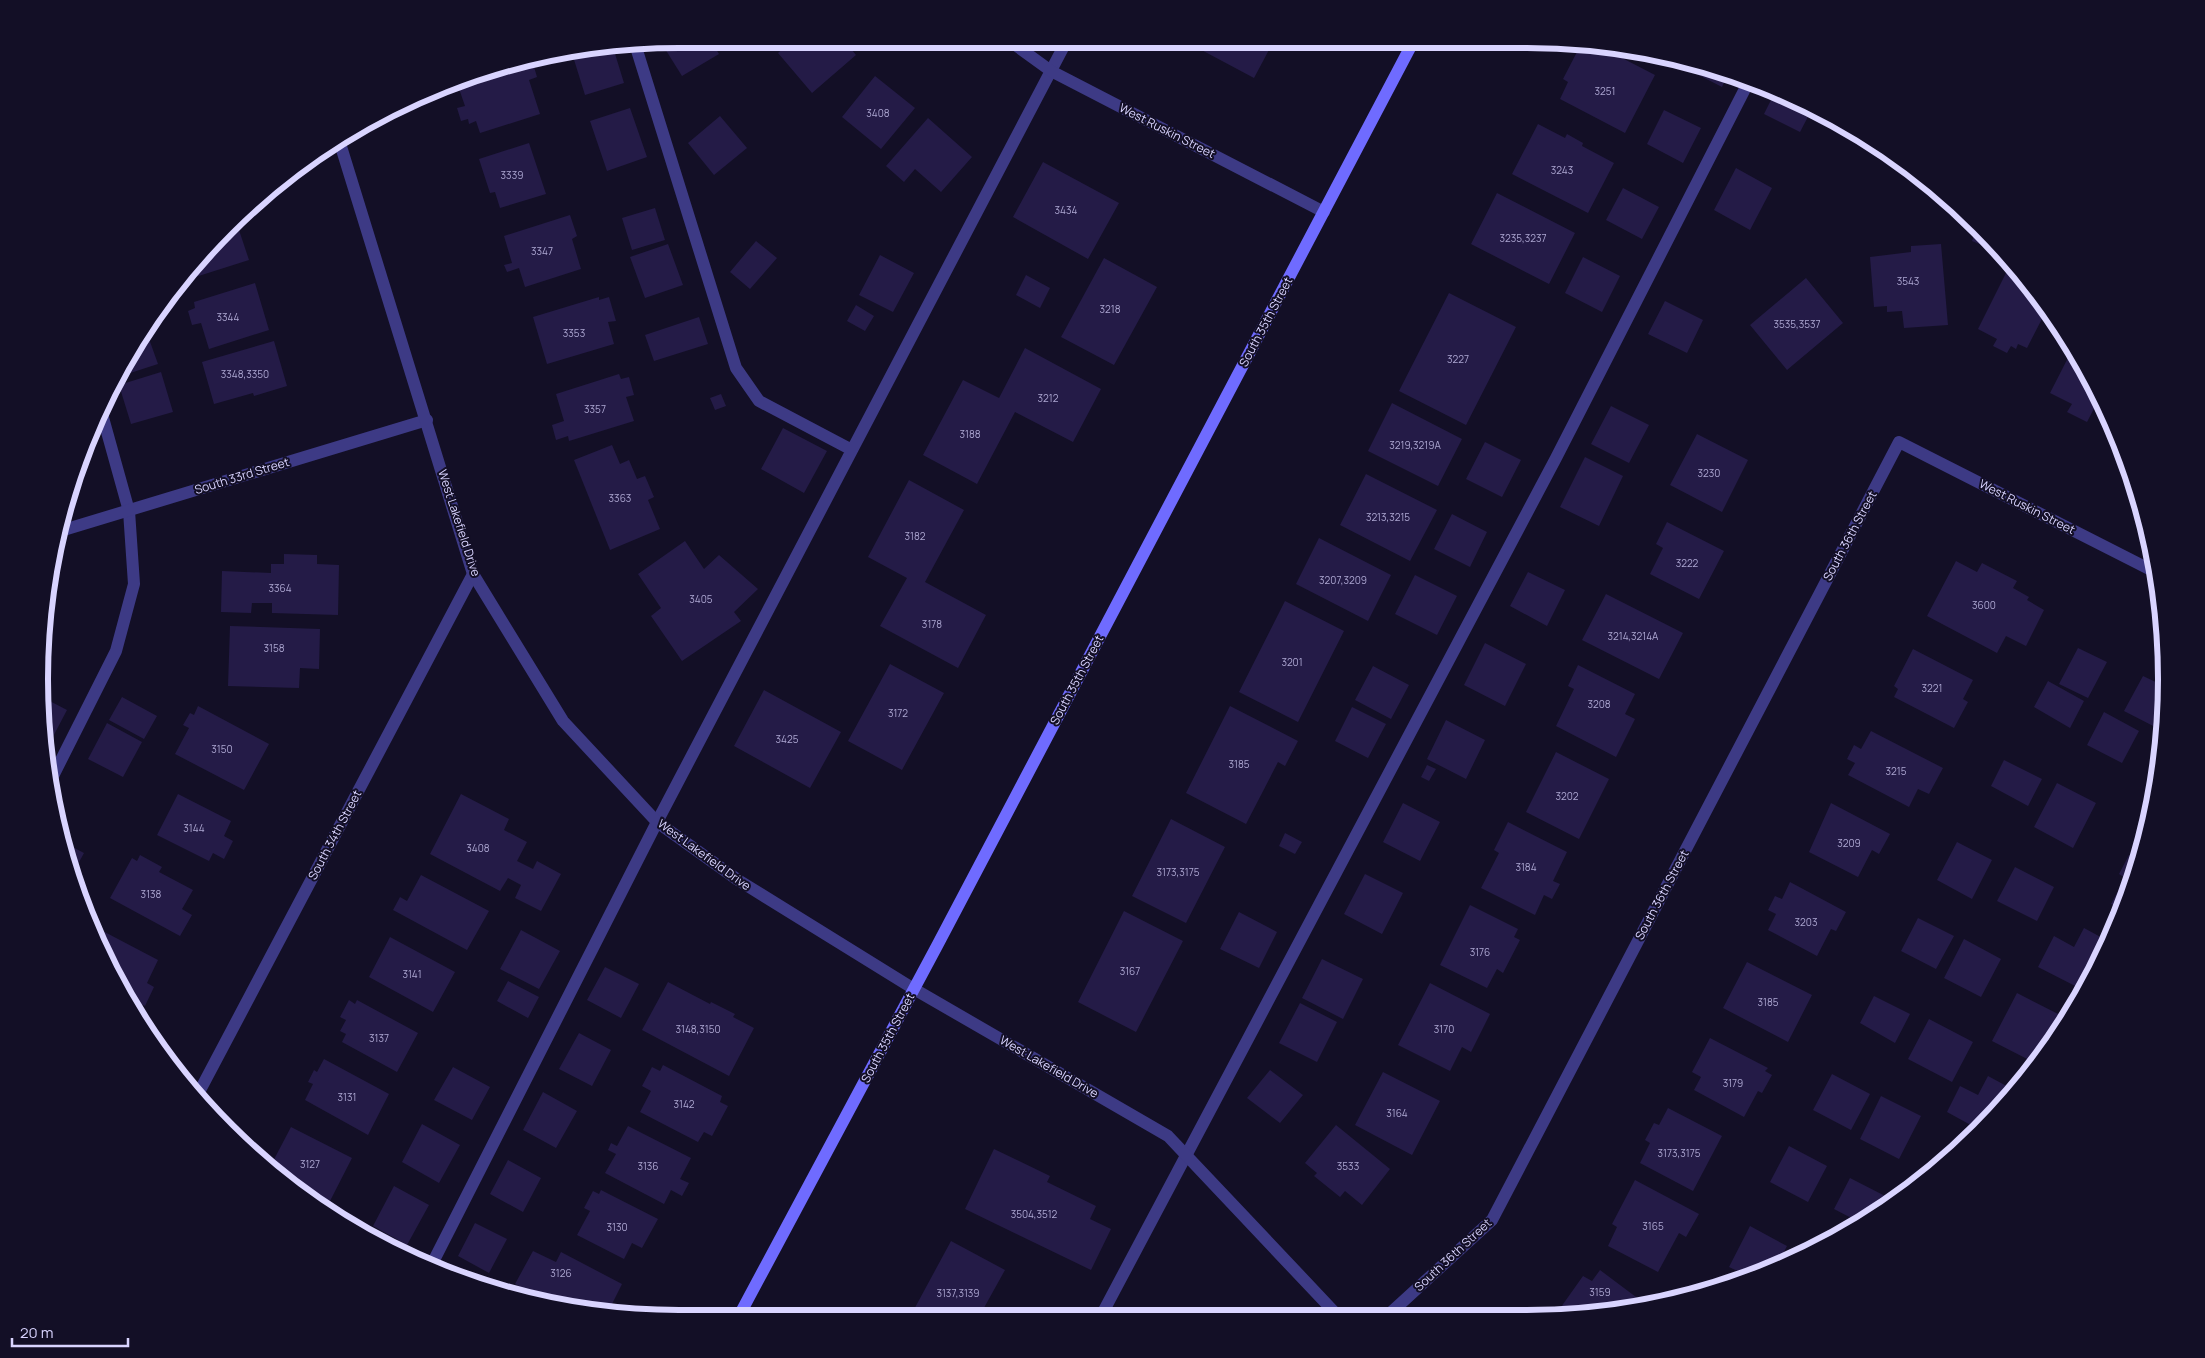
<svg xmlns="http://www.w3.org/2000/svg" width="2205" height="1358" font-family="Manrope,sans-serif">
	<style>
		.building { fill: #241b47 }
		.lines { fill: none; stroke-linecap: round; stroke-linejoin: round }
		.service { stroke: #3d3a85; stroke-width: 12 }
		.minor { stroke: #3d3a85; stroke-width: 12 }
		.tertiary { stroke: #3d3a85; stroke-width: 12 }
		.secondary { stroke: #6f6bff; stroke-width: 12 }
		.labels { text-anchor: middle; stroke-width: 4; stroke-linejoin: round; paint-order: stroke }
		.number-label { font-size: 10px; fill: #aca6d1 }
		.street-label { font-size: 12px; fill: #d9d4ff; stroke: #130f26 }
		.rim { fill: none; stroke: #d9d4ff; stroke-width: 6 }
	</style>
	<rect width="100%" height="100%" fill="#130f26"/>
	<path class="building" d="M595 44H612L624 83 585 95 571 50Z
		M662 44H713L719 54 682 76Z
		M788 44H847L856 55 812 93 778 53Z
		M1195 44H1262L1270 48 1254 78 1194 46Z
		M1589 44H1595L1655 75 1625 133 1560 99 1568 82 1563 79 1578 50 1584 53Z
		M527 60H532L537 77 529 80 540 114 480 133 476 121 469 124 468 119 461 121 457 108 465 106 456 80 473 73Z
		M1687 65 1727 76 1722 87 1685 68Z
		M875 76 915 108 881 149 842 117Z
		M1776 90 1811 111 1800 132 1764 114Z
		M630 108 647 157 607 171 590 121Z
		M1664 110 1701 128 1683 163 1647 144Z
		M720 116 747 148 714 175 688 143Z
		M928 118 972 157 941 192 915 169 904 182 886 166Z
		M1538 124 1565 138 1567 134 1583 143 1582 146 1614 163 1588 213 1512 174Z
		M529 143 546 194 500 208 495 192 490 193 479 159Z
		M1043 162 1119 203 1088 259 1013 217Z
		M1736 168 1772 188 1750 230 1714 210Z
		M1623 188 1659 207 1642 239 1606 220Z
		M1497 193 1575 233 1549 284 1471 244Z
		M655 208 665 240 632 250 622 218Z
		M570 215 577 236 572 239 581 269 525 287 519 268 507 272 504 265 512 263 504 236Z
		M235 218 249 260 186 280 185 276 226 226Z
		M1977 228 2000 250 1999 252 1972 241Z
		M756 241 777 258 750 289 730 272Z
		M668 244 683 285 645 298 630 257Z
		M1941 244 1948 325 1904 328 1902 311 1887 312V306L1874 307 1870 257 1911 252V246Z
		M880 255 914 273 893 312 859 295Z
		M1583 257 1620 276 1602 312 1565 293Z
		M1104 258 1157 287 1114 365 1061 337Z
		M2010 265 2014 267 2046 311 2027 348 2018 344 2016 349 2011 346 2007 353 1993 346 1997 339 1978 329Z
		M1026 275 1050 288 1040 308 1016 295Z
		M1806 278 1843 323 1787 370 1750 325Z
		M255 283 269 330 209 349 201 323 192 325 188 311 195 308 194 302Z
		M1449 293 1516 327 1466 425 1399 391Z
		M599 297V300L609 297 616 321 608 322 614 344 547 364 533 317Z
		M1665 301 1703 320 1687 353 1648 334Z
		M856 305 874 316 865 331 847 321Z
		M699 317 708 344 654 361 645 335Z
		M148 336 158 364 121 376 139 339Z
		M274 341 287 386 254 396 253 393 214 404 202 362Z
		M1025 348 1101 389 1073 442 1015 412 977 484 923 455 963 380 999 398Z
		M2073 348 2080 359 2099 399 2087 422 2067 412 2072 404 2050 393Z
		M161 372 173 412 131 424 119 385Z
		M619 374 621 379 629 377 634 395 626 397 634 421 569 441 568 436 556 440 552 425 564 421 556 394Z
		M721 394 726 406 715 410 710 398Z
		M1392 403 1462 439 1438 486 1368 451Z
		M1611 406 1649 425 1629 463 1591 444Z
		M783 428 827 451 804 493 761 469Z
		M1697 434 1748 460 1722 512 1670 485Z
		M1485 442 1521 460 1502 497 1466 479Z
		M612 445 620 464 629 460 637 479 645 476 654 497 648 500 660 529 610 550 574 460Z
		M1585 457 1623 476 1599 526 1560 507Z
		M1366 474 1437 510 1410 561 1340 525Z
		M909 480 964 510 925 582 986 615 958 668 880 626 907 578 868 557Z
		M1452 514 1487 532 1470 567 1434 549Z
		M1667 522 1724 551 1699 599 1650 574 1663 548 1656 544Z
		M1319 538 1391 575 1368 621 1296 584Z
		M685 541 704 569 719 555 758 589 734 612 741 621 682 661 651 616 661 608 638 574Z
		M284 554 317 555V564L339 565 338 615 272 613V603H252L251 613 221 612 222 571 271 573V564H284Z
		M1956 561 1977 572 1982 563 2017 581 2013 588 2029 597 2027 600 2044 610 2026 646 2006 636 1997 653 1927 616Z
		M1528 572 1565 590 1547 626 1510 606Z
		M1415 575 1457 596 1437 635 1395 614Z
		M1606 594 1683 633 1659 679 1582 640Z
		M1285 601 1344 631 1298 722 1239 692Z
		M230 626 320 629 319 669 300 668 299 688 228 686Z
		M1485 643 1526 664 1505 706 1464 685Z
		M2078 648 2107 662 2088 698 2059 684Z
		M1913 649 1973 680 1963 699 1968 702 1954 728 1894 697 1898 689 1894 686Z
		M890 664 944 693 902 770 848 741Z
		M1578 665 1635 694 1625 714 1635 719 1616 757 1556 726 1574 689 1568 686Z
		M1373 666 1409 685 1391 719 1355 700Z
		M2143 676 2164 686 2165 721 2164 725 2162 724 2159 729 2124 711Z
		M2048 681 2084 701 2070 728 2034 707Z
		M764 690 841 732 810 788 734 746Z
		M40 696 67 710 46 750 43 748Z
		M122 697 157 716 144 739 109 720Z
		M198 706 269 744 244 790 175 754 189 728 183 725 190 713 194 715Z
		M1230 706 1298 741 1285 766 1278 762 1246 824 1186 793Z
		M1352 707 1386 724 1368 758 1335 741Z
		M2104 712 2139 731 2122 763 2087 745Z
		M1446 720 1485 740 1466 779 1427 759Z
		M107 723 142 742 123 777 88 759Z
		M1871 731 1943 768 1929 794 1918 789 1909 807 1848 775 1855 763 1847 759 1854 745 1861 749Z
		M1556 752 1609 779 1579 839 1526 812Z
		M2004 760 2042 779 2028 806 1991 786Z
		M1427 765 1436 769 1429 781 1421 777Z
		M2057 783 2096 803 2073 848 2034 827Z
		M178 794 231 821 224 836 233 841 224 859 213 853 209 861 157 835Z
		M461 794 509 819 504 830 527 842 517 861 533 869 537 861 561 874 541 911 515 898 521 885 508 878 500 891 430 854Z
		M2152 797V798L2148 826 2140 822Z
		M1403 803 1440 822 1420 861 1383 842Z
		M1831 803 1890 834 1879 854 1872 850 1858 877 1809 852Z
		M1171 819 1225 847 1186 923 1132 896Z
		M1508 822 1567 852 1553 881 1560 884 1552 899 1544 895 1535 915 1481 888 1499 853 1494 850Z
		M1285 833 1302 842 1295 854 1279 846Z
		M63 842 84 853 71 877 65 853Z
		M1957 842 1992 860 1972 899 1937 880Z
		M140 855 162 867 159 872 193 890 182 909 192 915 180 936 110 898 132 858 137 861Z
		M2129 855 2139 860 2120 909 2111 904 2125 878 2119 874Z
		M2015 867 2054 887 2037 921 1997 901Z
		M1365 874 1403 893 1382 934 1344 914Z
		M421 875 489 911 467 950 393 910 400 897 407 901Z
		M1790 882 1846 912 1836 931 1831 929 1817 956 1768 930 1776 914 1768 910 1775 896 1782 899Z
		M1470 905 1518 929 1514 937 1520 940 1503 973 1497 969 1487 988 1440 965Z
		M1124 911 1183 941 1136 1032 1078 1002Z
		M1239 912 1277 932 1259 968 1220 949Z
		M1918 918 1954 936 1936 969 1901 951Z
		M97 928 158 960 147 983 154 987 145 1006 133 1000 131 1003 95 931Z
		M2084 928 2108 941 2100 962 2083 990 2038 967 2054 936 2074 947Z
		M521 930 560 951 539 989 500 969Z
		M390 937 455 972 433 1012 369 977Z
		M1964 939 2001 959 1981 997 1944 978Z
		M1322 959 1363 979 1343 1019 1302 998Z
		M1747 962 1812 995 1788 1042 1723 1008Z
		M605 967 639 984 621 1018 587 1000Z
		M508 981 539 997 528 1018 497 1001Z
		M668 982 710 1004 711 1002 735 1014 733 1017 754 1028 729 1076 642 1030Z
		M1430 983 1490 1014 1471 1052 1462 1047 1450 1071 1398 1045Z
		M2017 993 2066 1018 2037 1064 1992 1041Z
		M1874 996 1910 1014 1895 1043 1860 1023Z
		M349 1000 355 1004 357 1000 418 1033 397 1072 342 1042 346 1034 340 1031 346 1020 340 1017Z
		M1300 1003 1337 1022 1317 1062 1279 1043Z
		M1929 1019 1973 1042 1952 1082 1908 1059Z
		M579 1033 611 1050 592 1086 559 1069Z
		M1710 1038 1768 1068 1765 1071 1772 1075 1762 1093 1758 1091 1744 1117 1694 1090 1701 1077 1692 1072Z
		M324 1059 389 1094 368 1135 305 1100 313 1084 308 1082 314 1070 317 1072Z
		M663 1065 722 1096 720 1102 728 1106 712 1136 704 1132 698 1142 640 1112 651 1091 642 1086 652 1067 660 1071Z
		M453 1067 490 1087 472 1120 434 1100Z
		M1270 1070 1303 1095 1280 1123 1247 1098Z
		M1383 1072 1440 1101 1412 1155 1355 1125Z
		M1832 1074 1870 1094 1851 1130 1813 1110Z
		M1988 1076 2014 1090 1978 1129 1947 1112 1960 1086 1978 1095Z
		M543 1092 577 1111 556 1148 523 1130Z
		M1881 1096 1921 1116 1899 1159 1860 1139Z
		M1668 1108 1722 1136 1693 1191 1640 1163 1650 1143 1645 1140 1654 1123 1659 1125Z
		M422 1124 460 1145 439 1183 402 1162Z
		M1336 1125 1390 1169 1362 1205 1345 1191 1340 1197 1314 1176 1317 1173 1305 1163Z
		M628 1126 691 1158 680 1179 689 1183 682 1196 671 1190 664 1204 605 1173 616 1154 608 1150 611 1143 617 1146Z
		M291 1127 352 1158 330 1201 269 1169Z
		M1789 1146 1827 1166 1808 1202 1770 1182Z
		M994 1149 1050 1176 1047 1182 1096 1206 1090 1219 1111 1229 1091 1270 965 1209Z
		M508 1160 541 1178 523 1212 490 1194Z
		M1850 1178 1889 1198 1884 1206 1861 1223 1834 1209Z
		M1635 1180 1699 1214 1686 1237 1679 1233 1658 1272 1608 1246 1617 1227 1612 1224Z
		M394 1186 429 1205 407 1245 373 1226Z
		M601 1190 658 1219 642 1248 632 1243 624 1259 577 1235 590 1211 584 1208 593 1191 599 1194Z
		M475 1223 507 1239 489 1273 458 1256Z
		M1750 1226 1787 1246 1777 1265 1750 1277 1729 1267Z
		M951 1241 1005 1270 980 1315H911Z
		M533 1251 556 1262 561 1252 622 1284 607 1314H596L545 1300 515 1284Z
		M1600 1270 1644 1303 1563 1318 1568 1312 1561 1307 1583 1276 1592 1281Z"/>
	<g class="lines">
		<path class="service" d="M635 44 736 368 759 401 852 450
			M49 784 116 651 134 584 129 511 102 414
			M430 1268 657 822 1065 44
			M1101 1316 1556 458 1749 81"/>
		<path class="minor" d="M1014 44 1051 71 1324 212
			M57 532 427 420
			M914 989 1168 1136 1339 1317
			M197 1096 473 574
			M1386 1317 1492 1220 1899 442 2155 572"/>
		<path class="tertiary" d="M339 140 473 574 563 721 657 822 738 880 914 989"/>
		<path class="secondary" d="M740 1314 938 944 1412 44"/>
	</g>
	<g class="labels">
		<g class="number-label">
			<text x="1605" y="95">3251</text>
			<text x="878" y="117">3408</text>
			<text x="1562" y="174">3243</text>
			<text x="512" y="179">3339</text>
			<text x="1066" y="214">3434</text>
			<text x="1523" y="242">3235,3237</text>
			<text x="542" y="255">3347</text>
			<text x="1908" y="285">3543</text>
			<text x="1110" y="313">3218</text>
			<text x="228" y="321">3344</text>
			<text x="1797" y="328">3535,3537</text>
			<text x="574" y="337">3353</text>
			<text x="1458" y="363">3227</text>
			<text x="245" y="378">3348,3350</text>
			<text x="1048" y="402">3212</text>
			<text x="595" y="413">3357</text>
			<text x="970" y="438">3188</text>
			<text x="1415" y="449">3219,3219A</text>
			<text x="1709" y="477">3230</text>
			<text x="620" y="502">3363</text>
			<text x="1388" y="521">3213,3215</text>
			<text x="915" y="540">3182</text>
			<text x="1687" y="567">3222</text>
			<text x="1343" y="584">3207,3209</text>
			<text x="280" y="592">3364</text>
			<text x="701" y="603">3405</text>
			<text x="1984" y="609">3600</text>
			<text x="932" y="628">3178</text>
			<text x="1633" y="640">3214,3214A</text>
			<text x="274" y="652">3158</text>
			<text x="1292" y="666">3201</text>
			<text x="1932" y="692">3221</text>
			<text x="1599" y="708">3208</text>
			<text x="898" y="717">3172</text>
			<text x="787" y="743">3425</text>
			<text x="222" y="753">3150</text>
			<text x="1239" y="768">3185</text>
			<text x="1896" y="775">3215</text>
			<text x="1567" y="800">3202</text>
			<text x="194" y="832">3144</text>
			<text x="1849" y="847">3209</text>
			<text x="478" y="852">3408</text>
			<text x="1526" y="871">3184</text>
			<text x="1178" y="876">3173,3175</text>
			<text x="151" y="898">3138</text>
			<text x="1806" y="926">3203</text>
			<text x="1480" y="956">3176</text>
			<text x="1130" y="975">3167</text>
			<text x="412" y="978">3141</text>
			<text x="1768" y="1006">3185</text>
			<text x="698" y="1033">3148,3150</text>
			<text x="1444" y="1033">3170</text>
			<text x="379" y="1042">3137</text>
			<text x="1733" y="1087">3179</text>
			<text x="347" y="1101">3131</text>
			<text x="684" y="1108">3142</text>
			<text x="1397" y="1117">3164</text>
			<text x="1679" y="1157">3173,3175</text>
			<text x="310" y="1168">3127</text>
			<text x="648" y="1170">3136</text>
			<text x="1348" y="1170">3533</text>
			<text x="1034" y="1218">3504,3512</text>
			<text x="1653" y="1230">3165</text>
			<text x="617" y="1231">3130</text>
			<text x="561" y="1277">3126</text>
			<text x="1600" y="1296">3159</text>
			<text x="958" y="1297">3137,3139</text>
		</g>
		<g class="street-label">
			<text transform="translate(1167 131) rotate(27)" y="4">West Ruskin Street</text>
			<text transform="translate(1266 322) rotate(-62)" y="4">South 35th Street</text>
			<text transform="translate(242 476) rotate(-17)" y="4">South 33rd Street</text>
			<text transform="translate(2027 507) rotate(27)" y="4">West Ruskin Street</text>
			<text transform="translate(459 523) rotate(72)" y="4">West Lakefield Drive</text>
			<text transform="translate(1850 536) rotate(-62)" y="4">South 36th Street</text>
			<text transform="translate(1077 680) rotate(-62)" y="4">South 35th Street</text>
			<text transform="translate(335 835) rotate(-62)" y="4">South 34th Street</text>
			<text transform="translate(704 855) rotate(36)" y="4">West Lakefield Drive</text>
			<text transform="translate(1662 895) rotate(-62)" y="4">South 36th Street</text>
			<text transform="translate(888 1038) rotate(-62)" y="4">South 35th Street</text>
			<text transform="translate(1049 1067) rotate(30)" y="4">West Lakefield Drive</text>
			<text transform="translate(1453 1255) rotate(-43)" y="4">South 36th Street</text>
		</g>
	</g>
	<path d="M0 0H2205V1358H0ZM679 48H1527A631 631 0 0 1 2158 679V679A631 631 0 0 1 1527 1310H679A631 631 0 0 1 48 679V679A631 631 0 0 1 679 48Z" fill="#130f26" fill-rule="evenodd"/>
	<path class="rim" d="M679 48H1527A631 631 0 0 1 2158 679V679A631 631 0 0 1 1527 1310H679A631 631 0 0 1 48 679V679A631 631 0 0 1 679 48Z"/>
	<path d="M12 1338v8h116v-8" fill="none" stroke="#d9d4ff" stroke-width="2.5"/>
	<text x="20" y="1338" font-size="15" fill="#d9d4ff" stroke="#130f26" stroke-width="4" paint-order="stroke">20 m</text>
</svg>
